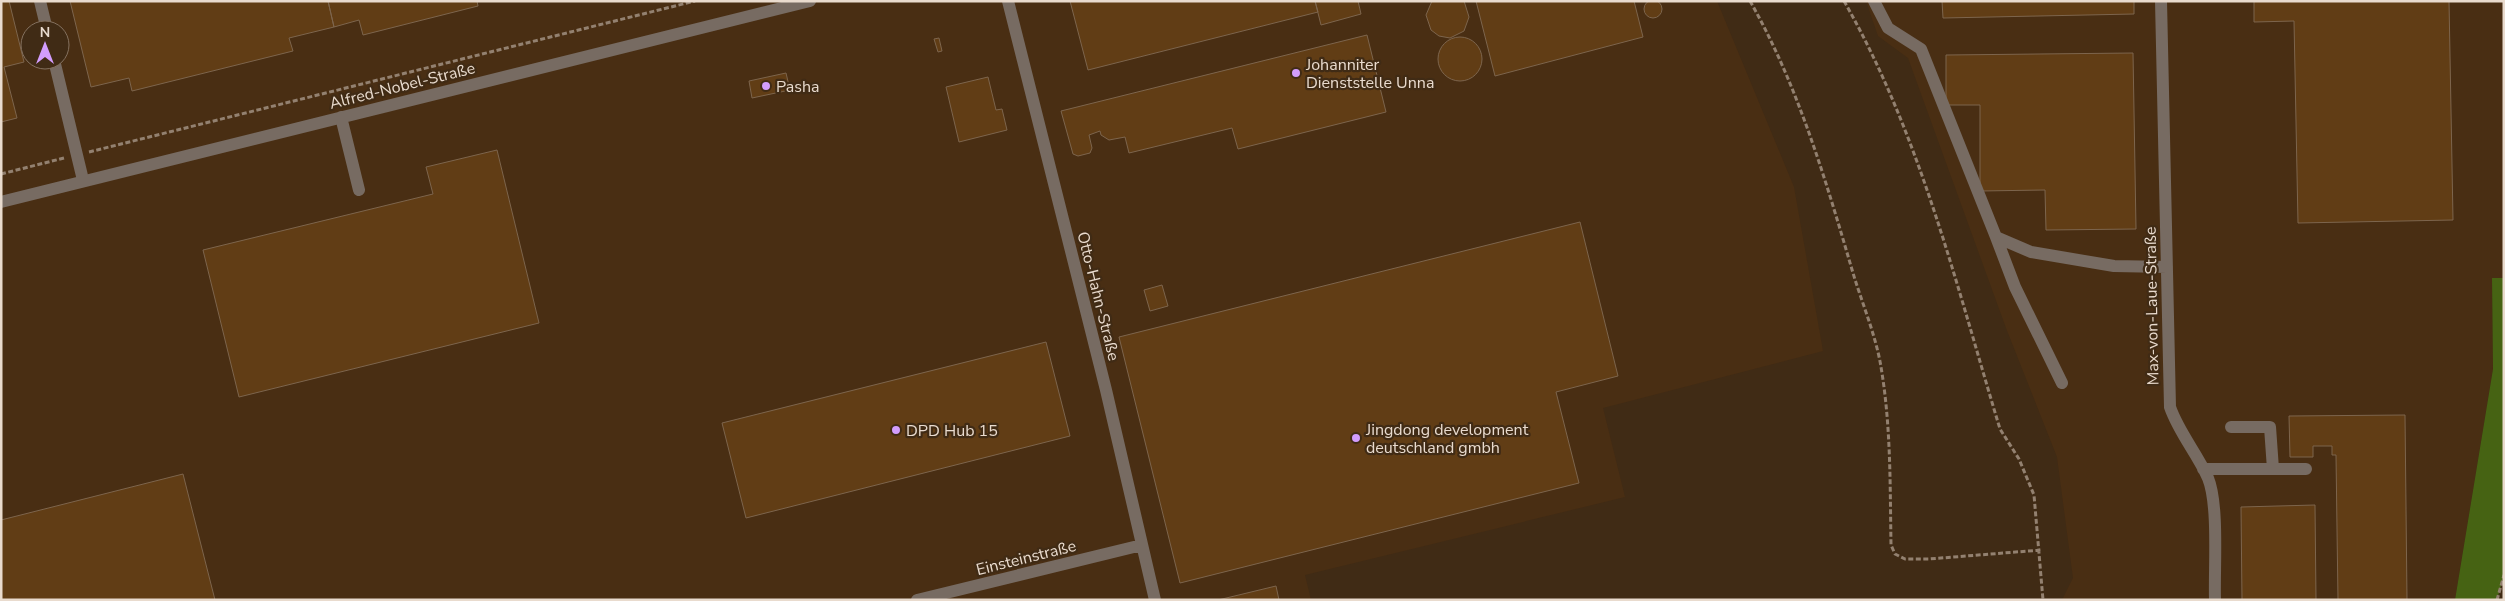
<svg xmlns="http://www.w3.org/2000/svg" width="2505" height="601" font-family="'Nunito Sans',sans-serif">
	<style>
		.built { fill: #492e13; fill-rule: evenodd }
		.green { fill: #466313 }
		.building { fill: #613d15; stroke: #7d654d }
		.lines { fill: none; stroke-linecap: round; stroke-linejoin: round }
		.path { stroke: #938170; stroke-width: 3; stroke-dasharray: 5 2.5; stroke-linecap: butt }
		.minor { stroke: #776b62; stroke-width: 12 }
		.poi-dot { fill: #d29dfd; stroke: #402b15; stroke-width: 2 }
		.labels { text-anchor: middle; stroke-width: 4.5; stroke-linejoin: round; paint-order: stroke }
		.poi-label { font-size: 16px; fill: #e9dbce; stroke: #402b15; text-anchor: start }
		.street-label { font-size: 16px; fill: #e9dbce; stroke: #402b15 }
	</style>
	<rect width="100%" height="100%" fill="#402b15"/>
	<path class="built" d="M1 1H1717L1794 187 1823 351 1603 408 1625 497 1305 575 1311 600H1ZM30 30H60V60H30Z
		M1866 1H2504V278L2492 279 2493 369 2455 600H2062L2073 578 2057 457 2006 328 1908 58 1878 36Z"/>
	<path class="green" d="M2492 278H2504V575L2497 600H2455L2493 369Z"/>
	<path class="building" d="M1644 9a9 9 0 1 1 18 0a9 9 0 1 1-18 0Z
		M1 1H9L24 62 4 67 17 118 1 122Z
		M70 1H328L334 27 289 38 293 51 132 91 129 78 91 87Z
		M328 1H477L478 6 363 35 359 20 334 27Z
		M1070 1H1315L1318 12 1088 70Z
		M1315 1H1358L1361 14 1321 25Z
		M1432 1H1464L1469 17 1464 31 1450 38 1439 36 1431 30 1426 15Z
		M1476 1H1634L1643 37 1495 76Z
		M1942 1H2134V14L1943 18Z
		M2254 1H2449L2453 220 2298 223 2294 21 2254 22Z
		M1367 35 1386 112 1238 149 1232 128 1129 153 1125 137 1109 140 1101 135 1100 131 1089 135 1092 148 1090 153 1078 156 1073 154 1061 111Z
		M1438 59a22 22 0 1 1 44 0a22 22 0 1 1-44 0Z
		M939 38 942 51 938 52 934 39Z
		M2133 53 2136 229 2046 230 2045 190 1980 191V105H1946V55Z
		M786 73 790 90 752 98 749 81Z
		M988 77 996 110 1002 109 1007 130 959 142 946 87Z
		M497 150 539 323 239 397 203 250 433 194 426 167Z
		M1580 222 1618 376 1556 392 1579 483 1180 583 1119 337Z
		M1162 285 1168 306 1150 311 1144 290Z
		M1046 342 1070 436 746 518 722 423Z
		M2405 415 2407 600H2338L2336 455H2332V446H2313V457H2290L2289 416Z
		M183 474 215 600H1V520Z
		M2315 505 2316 600H2242L2241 507Z
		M1276 586 1279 600H1218Z"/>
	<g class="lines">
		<path class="path" d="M1750 1C1798 85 1826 181 1853 273 1862 303 1876 336 1881 367 1891 426 1890 485 1891 545L1895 554 1905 559H1929L2041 550
			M1844 1C1920 134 1956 284 2000 429L2019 459 2034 495 2043 600
			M89 152 695 1
			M1 174 64 158
			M2497 600 2504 575"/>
		<path class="minor" d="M40 1 47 30
			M1008 1 1106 390 1155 600
			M1874 1 1888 28 1921 49 1996 237 2031 252 2114 266 2167 267
			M2161 1 2170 407C2179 433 2197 453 2208 478 2219 505 2214 568 2215 600
			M54 60 83 180
			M341 117 359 190
			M1 202 810 1
			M1996 237 2015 287 2062 383
			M2231 427H2270L2273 469
			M2203 469H2306
			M917 600 1142 545"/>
	</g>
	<g class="poi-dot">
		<circle cx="1296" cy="73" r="5"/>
		<circle cx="766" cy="86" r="5"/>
		<circle cx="896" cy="430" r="5"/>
		<circle cx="1356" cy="438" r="5"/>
	</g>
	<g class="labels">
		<g class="poi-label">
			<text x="1306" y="70">Johanniter<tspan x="1306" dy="18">Dienststelle Unna</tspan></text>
			<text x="776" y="92">Pasha</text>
			<text x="1366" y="435">Jingdong development<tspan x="1366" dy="18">deutschland gmbh</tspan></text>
			<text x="906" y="436">DPD Hub 15</text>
		</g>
		<g class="street-label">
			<text transform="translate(402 85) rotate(-14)" y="6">Alfred-Nobel-Straße</text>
			<text transform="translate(1099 296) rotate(76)" y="6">Otto-Hahn-Straße</text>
			<text transform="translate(2151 306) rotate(-91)" y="6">Max-von-Laue-Straße</text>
			<text transform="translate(1026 557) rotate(-14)" y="6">Einsteinstraße</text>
		</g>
	</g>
	<rect width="2505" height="601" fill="none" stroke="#e9dbce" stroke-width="5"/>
	<g transform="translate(45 45)"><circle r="24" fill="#402b15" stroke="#84715f"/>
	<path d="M0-4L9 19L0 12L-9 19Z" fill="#d29dfd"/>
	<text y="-8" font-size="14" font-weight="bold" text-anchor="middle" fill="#e9dbce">N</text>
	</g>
</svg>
